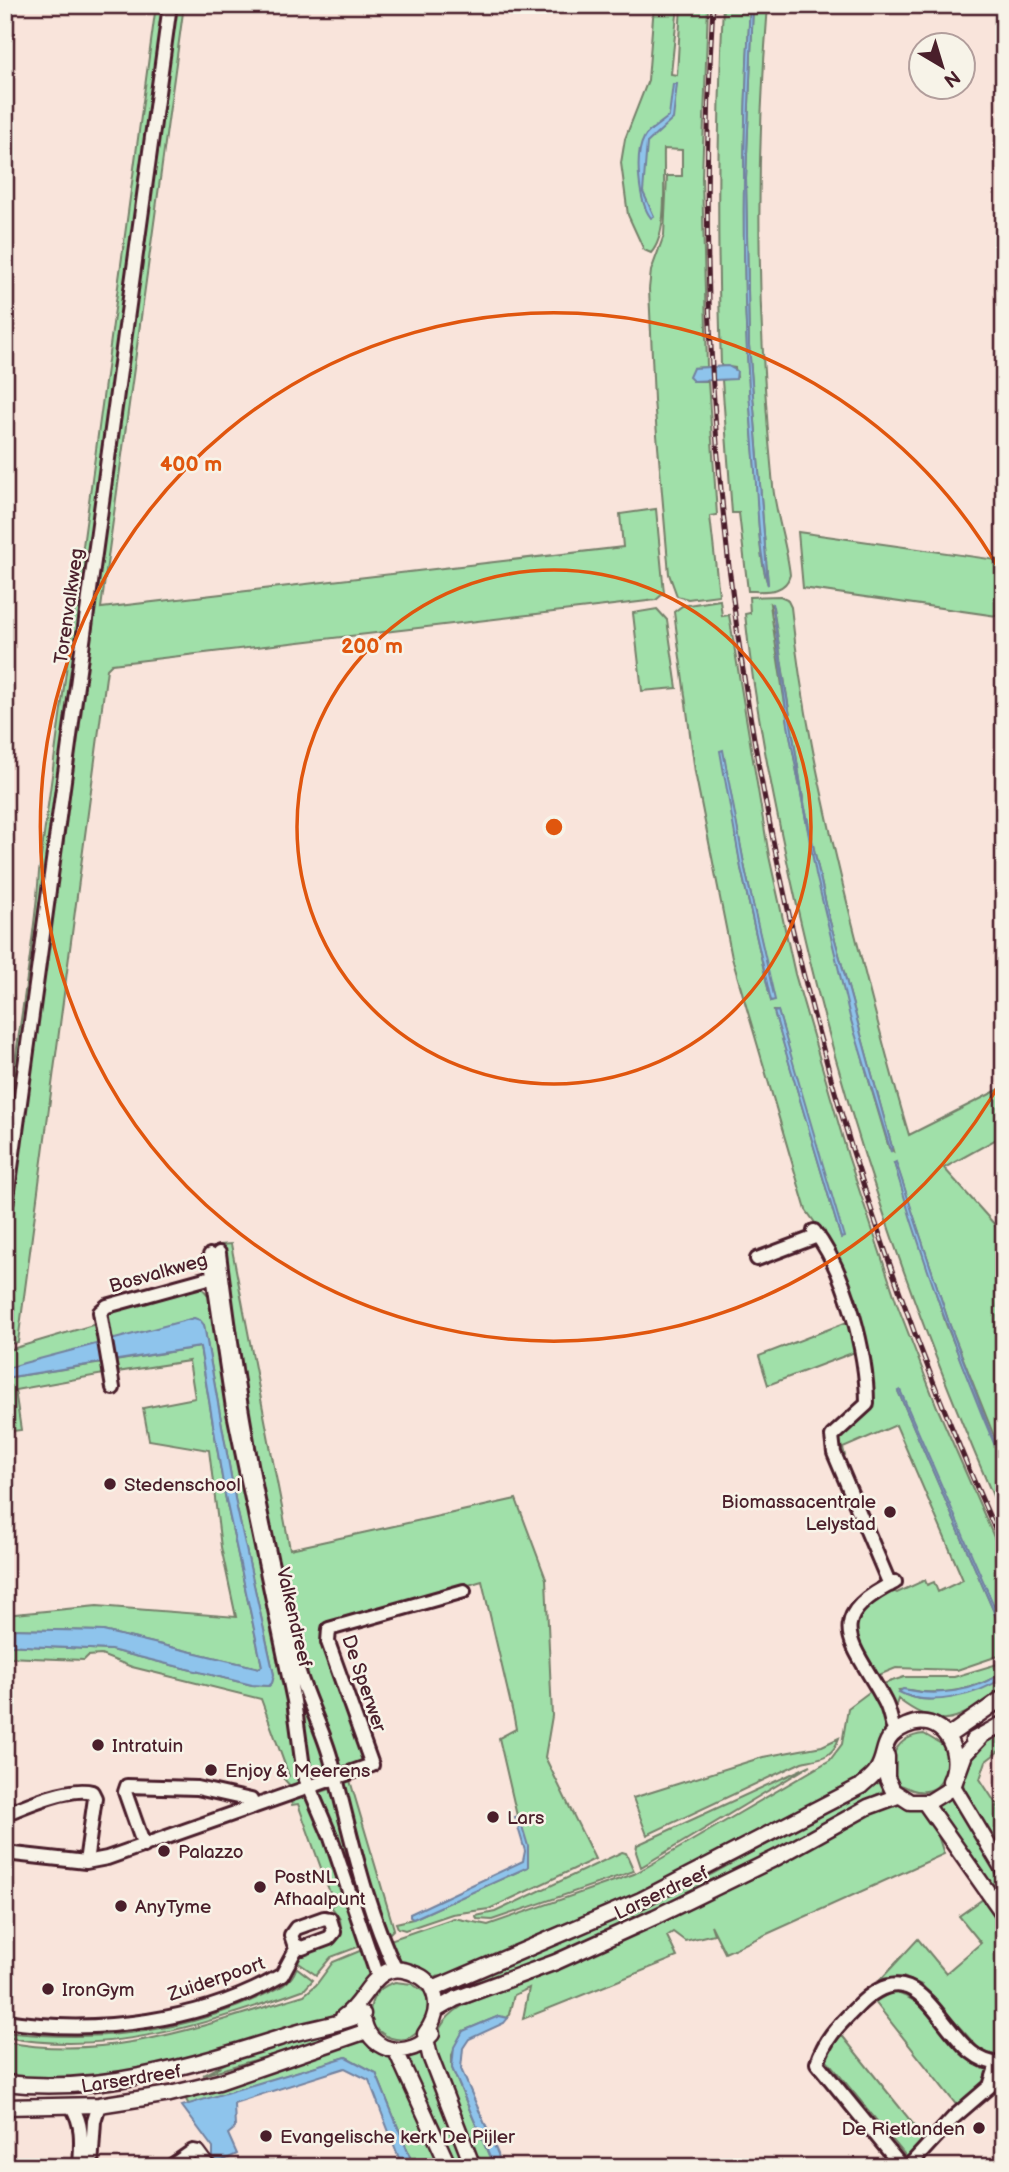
<svg xmlns="http://www.w3.org/2000/svg" width="1009" height="2172" font-family="'Balsamiq Sans',sans-serif">
	<style>
		.green { fill: #a0e0a9; stroke: #75806a; stroke-width: 2; fill-rule: evenodd }
		.water { fill: #8ec4ec; stroke: #73829f; stroke-width: 2 }
		.lines { fill: none; stroke-linecap: round; stroke-linejoin: round }
		.minor-casing { stroke: #4a1f2b; stroke-width: 18 }
		.major-casing { stroke: #4a1f2b; stroke-width: 19 }
		.minor { stroke: #f7f3e8; stroke-width: 12 }
		.major { stroke: #f7f3e8; stroke-width: 14 }
		.rail-casing { stroke: #4a1f2b; stroke-width: 5 }
		.rail { stroke: #f7f3e8; stroke-width: 2.5; stroke-dasharray: 8; stroke-linecap: butt }
		.ring { fill: none; stroke: #e0560e; stroke-width: 3.5 }
		.poi-dot { fill: #4a1f2b; stroke: #f7f3e8; stroke-width: 2.5 }
		.labels { text-anchor: middle; stroke-width: 5; stroke-linejoin: round; paint-order: stroke }
		.street-label { font-size: 19px; fill: #4a1f2b; stroke: #f7f3e8 }
		.poi-label { font-size: 19px; fill: #4a1f2b; stroke: #f7f3e8; text-anchor: start }
		.centre { fill: #e0560e; stroke: #f7f3e8; stroke-width: 3.5 }
		.ring-label { font-size: 21px; text-anchor: middle; font-weight: bold; fill: #e0560e; stroke: #f7f3e8; stroke-width: 5; stroke-linejoin: round; paint-order: stroke }
	</style>
	<rect width="100%" height="100%" fill="#f9e4db"/>
	<filter id="ink" filterUnits="userSpaceOnUse"><feTurbulence type="fractalNoise" baseFrequency=".0143" numOctaves="2"/><feDisplacementMap in="SourceGraphic" scale="14" xChannelSelector="R" yChannelSelector="G"/><feConvolveMatrix kernelMatrix="1 2 1 2 8 2 1 2 1" color-interpolation-filters="sRGB"/></filter>
	<g filter="url(#ink)">
		<path class="green" d="M156 5H166L5 1189C5 1083 32 978 39 872Z
			M172 5H184L101 608 623 547 620 514 656 509 664 593 656 600 112 664 107 669 18 1342 5 1345V1232L8 1231Z
			M654 5H678L671 74 677 75 681 5H708L702 177 707 367 693 368V381H708L717 515 710 516 719 595 688 599 677 596 669 574 654 400 649 289 651 271 664 235 667 176H682V150L664 149C663 175 669 234 651 253L644 250 628 215 621 163 625 139 648 80Z
			M723 5H750C741 159 741 314 755 468 759 503 757 553 768 585L749 345 746 179 753 5H768C755 164 757 327 773 486 776 516 787 545 790 575 785 594 765 591 748 591L739 513H732L722 380 737 377 735 368 721 366C717 245 717 125 723 5Z
			M798 532 1004 561V617L803 588Z
			M780 596 787 599 791 607C801 704 822 799 845 894 865 974 885 1055 909 1135L1004 1087V1135L944 1168 1004 1235V1334L1000 1335 1004 1344V1461L949 1323 896 1163H894L946 1324 1004 1467V1521C911 1310 840 1105 791 879 772 792 754 703 745 614L750 613 749 597ZM770 604 773 607 803 799 829 918 893 1151 889 1148C834 970 795 789 770 604Z
			M720 600 722 616 729 615 769 856 795 974 848 1156 897 1304 937 1407 1004 1560V1629L898 1391 1004 1635V1654L957 1670 896 1668 874 1677C850 1630 844 1619 893 1591L897 1593 925 1580 927 1585 934 1582 938 1592 963 1580 896 1425 843 1448 845 1456 835 1440 842 1430 866 1415 874 1399 857 1320 830 1244 806 1210 732 958 695 772 674 612 682 606ZM722 750 745 869 774 999 771 1001 741 868ZM774 1011H778L841 1238Z
			M657 609 667 620 677 688 642 691 633 613Z
			M231 1244 290 1549 516 1499 546 1579 552 1716 545 1757 595 1859 489 1909 452 1914 405 1930 398 1928 396 1923 413 1919 528 1867 520 1816H517L499 1738 516 1729 514 1718 482 1581 323 1628 330 1660 365 1763 339 1768 286 1614 235 1351 220 1245Z
			M199 1285 212 1299 291 1698 302 1778 292 1788 283 1778 289 1776 261 1699 132 1667 101 1655 88 1656 84 1660 5 1657V1645L111 1650 252 1685 268 1686 272 1683 274 1675 236 1504 204 1325 194 1318 112 1342 107 1312Z
			M850 1321 855 1352 768 1385 759 1356Z
			M96 1324 100 1345 5 1369V1351Z
			M200 1347 225 1495 262 1666 259 1668 103 1631 5 1629V1615L97 1606 236 1617 221 1547 209 1450 149 1440 143 1408 195 1398 189 1361 117 1372 115 1361Z
			M103 1363 104 1374 15 1390 21 1430 5 1432V1378Z
			M1004 1662V1671C982 1687 952 1694 925 1692 916 1692 907 1688 899 1690 920 1711 981 1692 1004 1677V1690C959 1717 945 1735 898 1699L895 1708 880 1685 904 1677H954Z
			M296 1670 329 1767 308 1776 304 1763Z
			M872 1690C876 1700 885 1711 886 1721 890 1750 869 1772 848 1786L646 1892 448 1976 428 1977 399 1963 387 1941 454 1918 488 1925 634 1874 652 1864 830 1760 842 1744 848 1708Z
			M1004 1731V1747L986 1761 980 1779 1004 1816V1864C990 1839 951 1791 966 1763 973 1749 991 1740 1004 1731Z
			M924 1734 948 1748C947 1768 945 1795 917 1791 910 1790 904 1785 896 1784 884 1760 897 1736 924 1734Z
			M839 1738C832 1759 820 1758 802 1762L647 1835 633 1798 763 1757 822 1746Z
			M811 1765 641 1867 636 1852 637 1845Z
			M349 1777 394 1929 386 1937 376 1916 342 1779Z
			M883 1780 886 1789C743 1872 593 1940 440 2001L437 1991 558 1944 712 1874Z
			M330 1789 333 1790 348 1860 379 1939 372 1942 318 1793Z
			M304 1795 310 1800 366 1944 331 1957 316 1975 293 1959 327 1945 341 1928 340 1919 331 1906 334 1904 298 1804 292 1805 290 1800Z
			M951 1796 1004 1877V1895L995 1890 935 1807Z
			M897 1801 912 1804 931 1814 944 1854 725 1953 711 1925 714 1934 685 1941 673 1932 667 1936 677 1957 523 2019 529 1988 514 1995 508 2018 499 2016 463 2031 452 2055V2068L494 2167H480L436 2058C433 2033 442 2019 462 2006L613 1941 863 1813Z
			M622 1852 626 1853 634 1871 492 1920 477 1919 476 1916 495 1912Z
			M986 1897 1004 1921V2057L1001 2058 980 2050 922 1985 903 1977 881 1979 918 1939 946 1973 981 1943 959 1916Z
			M367 1948 372 1973 369 1978 344 2012 217 2053 102 2079H5V2042C110 2062 205 2025 304 1995L316 1985 333 1962Z
			M292 1964 313 1980 305 1989C209 2024 107 2057 5 2037V2032C91 2042 180 2034 259 1997 274 1990 290 1986 296 1969L290 1968Z
			M395 1982 412 1984 429 1995C432 2017 418 2046 391 2038 383 2036 378 2029 371 2026 368 2004 372 1989 395 1982Z
			M892 1992C936 2000 951 2054 990 2071V2079L958 2107 875 2002Z
			M359 2019 361 2029 203 2075 232 2060Z
			M840 2033 926 2140 909 2160 826 2059 827 2049Z
			M356 2042H365L391 2053 445 2167H418L412 2162 376 2073 346 2057 189 2105 183 2094Z
			M422 2050 469 2167H458L407 2058Z"/>
		<path class="water" d="M750 5H753L746 179 749 345 768 585C757 545 758 499 754 458 741 307 741 156 750 5Z
			M673 84H677L673 119 647 143 643 192 654 216 651 218C639 203 634 156 644 138 649 129 662 123 669 116Z
			M728 366 737 371 736 379 693 381 689 377 693 368Z
			M772 603 803 799 829 918 892 1147 891 1152 850 1017 816 874 788 725Z
			M723 750 745 869 775 1000 771 1001 741 868 720 751Z
			M778 1011 844 1237 841 1238 774 1012Z
			M896 1162 949 1323 1004 1467C961 1368 924 1267 894 1163Z
			M194 1318 200 1320 204 1325 236 1504 274 1675 272 1683 269 1686 252 1685 111 1650 5 1645V1629L103 1631 259 1668 262 1666 225 1495 200 1347 5 1378V1369L24 1363Z
			M900 1390 1004 1629V1635L898 1391Z
			M1004 1671V1677C977 1696 928 1708 899 1692L903 1689C936 1697 976 1692 1004 1671Z
			M519 1816 528 1846V1867L413 1919 410 1917V1914L523 1861 525 1851 515 1817Z
			M499 2016 508 2018 504 2023 469 2039 463 2048 461 2069 498 2154 501 2167H494L452 2068 454 2047 463 2031Z
			M346 2057 376 2073 412 2162 418 2167H406L399 2158 369 2080 345 2068 234 2103 235 2128 228 2134 237 2154 218 2163 213 2158V2148L182 2106Z"/>
		<g class="lines">
			<g class="minor-casing">
				<path id="minor" d="M5 1212 170 5
					M814 1231C846 1272 867 1353 867 1404L832 1436 834 1453 890 1585
					M219 1253C236 1392 260 1534 298 1669 307 1701 324 1731 332 1763 351 1834 364 1904 396 1970
					M210 1255 233 1408 294 1701 304 1775 331 1838 378 1977
					M757 1259 818 1236
					M113 1388 100 1312 107 1306 219 1275
					M895 1733C891 1723 890 1711 885 1702 857 1647 817 1620 895 1582
					M5 1814C26 1805 70 1786 92 1792L95 1798 86 1862
					M144 1846 125 1792 127 1786 197 1788 251 1800 253 1807
					M5 1853 86 1862 107 1858 372 1765 328 1642 329 1629 464 1591
					M324 1918 330 1919 334 1932 329 1938 302 1948 294 1944 291 1935 296 1928Z
					M5 2021C96 2035 202 2022 282 1975L297 1947
					M72 2107C84 2126 81 2145 80 2167
					M91 2167 94 2121 99 2105
					M170 2167 193 2151 198 2152 209 2167
					M902 2167 817 2063C825 2038 839 2025 857 2007 929 1933 944 2071 1004 2063
					M908 2167 954 2117 990 2086 997 2064"/>
			</g>
			<g class="major-casing">
				<path id="major" d="M948 1736 1004 1697
					M973 1740 1004 1723
					M887 1756V1778L893 1791 910 1802H929L953 1787 965 1754 980 1738
					M925 1803 1004 1915
					M433 1989 641 1900 861 1786C866 1781 874 1776 877 1770 888 1753 879 1738 906 1726 941 1710 965 1751 950 1781L1004 1871
					M436 2010 455 1999 556 1962 655 1917 776 1858 868 1807 898 1796
					M343 2017C368 2001 374 1955 415 1974 424 1977 431 1984 434 1993 439 2007 434 2022 425 2034L430 2056 473 2167
					M364 2022C372 2055 411 2059 432 2034
					M396 2051 449 2167
					M5 2083C104 2095 199 2063 292 2034 315 2027 342 2024 363 2014
					M5 2107 99 2105 170 2094 219 2082 367 2031"/>
			</g>
			<use href="#minor" class="minor"/>
			<use href="#major" class="major"/>
			<g class="rail-casing">
				<path id="rail" d="M713 5C681 536 784 1065 1004 1549"/>
			</g>
			<use href="#rail" class="rail"/>
		</g>
	</g>
	<g class="ring">
		<circle cx="554" cy="827" r="257"/>
		<path d="M1004 1076A514 514 0 1 1 1004 578"/>
	</g>
	<g class="poi-dot">
		<circle cx="110" cy="1484" r="7"/>
		<circle cx="890" cy="1512" r="7"/>
		<circle cx="98" cy="1745" r="7"/>
		<circle cx="211" cy="1770" r="7"/>
		<circle cx="493" cy="1817" r="7"/>
		<circle cx="164" cy="1851" r="7"/>
		<circle cx="260" cy="1887" r="7"/>
		<circle cx="121" cy="1906" r="7"/>
		<circle cx="48" cy="1989" r="7"/>
		<circle cx="979" cy="2128" r="7"/>
		<circle cx="266" cy="2136" r="7"/>
	</g>
	<g class="labels">
		<g class="street-label">
			<text transform="translate(68 606) rotate(-82)" y="7">Torenvalkweg</text>
			<text transform="translate(158 1272) rotate(-16)" y="7">Bosvalkweg</text>
			<text transform="translate(295 1617) rotate(77)" y="7">Valkendreef</text>
			<text transform="translate(365 1683) rotate(71)" y="7">De Sperwer</text>
			<text transform="translate(661 1892) rotate(-25)" y="7">Larserdreef</text>
			<text transform="translate(216 1978) rotate(-19)" y="7">Zuiderpoort</text>
			<text transform="translate(131 2078) rotate(-9)" y="7">Larserdreef</text>
		</g>
		<g class="poi-label">
			<text x="124" y="1491">Stedenschool</text>
			<text x="876" y="1508" text-anchor="end">Biomassacentrale<tspan x="876" dy="22">Lelystad</tspan></text>
			<text x="112" y="1752">Intratuin</text>
			<text x="225" y="1777">Enjoy &amp; Meerens</text>
			<text x="507" y="1824">Lars</text>
			<text x="178" y="1858">Palazzo</text>
			<text x="274" y="1883">PostNL<tspan x="274" dy="22">Afhaalpunt</tspan></text>
			<text x="135" y="1913">AnyTyme</text>
			<text x="62" y="1996">IronGym</text>
			<text x="965" y="2135" text-anchor="end">De Rietlanden</text>
			<text x="280" y="2143">Evangelische kerk De Pijler</text>
		</g>
	</g>
	<circle cx="554" cy="827" r="10" class="centre"/>
	<g class="ring-label">
		<text x="191" y="471">400 m</text>
		<text x="372" y="653">200 m</text>
	</g>
	<rect width="1009" height="2172" fill="none" stroke="#f7f3e8" stroke-width="28"/>
	<rect x="14" y="14" width="981" height="2144" fill="none" stroke="#4a1f2b" stroke-width="2.5" filter="url(#ink)"/>
	<g transform="translate(942 66) rotate(142)"><circle r="33" fill="#f7f3e8" stroke="#b29e9c" stroke-width="2"/>
	<path d="M0-5L12 26L0 18L-12 26Z" fill="#4a1f2b"/>
	<text y="-10" font-size="19" font-weight="bold" text-anchor="middle" fill="#4a1f2b">N</text>
	</g>
</svg>
